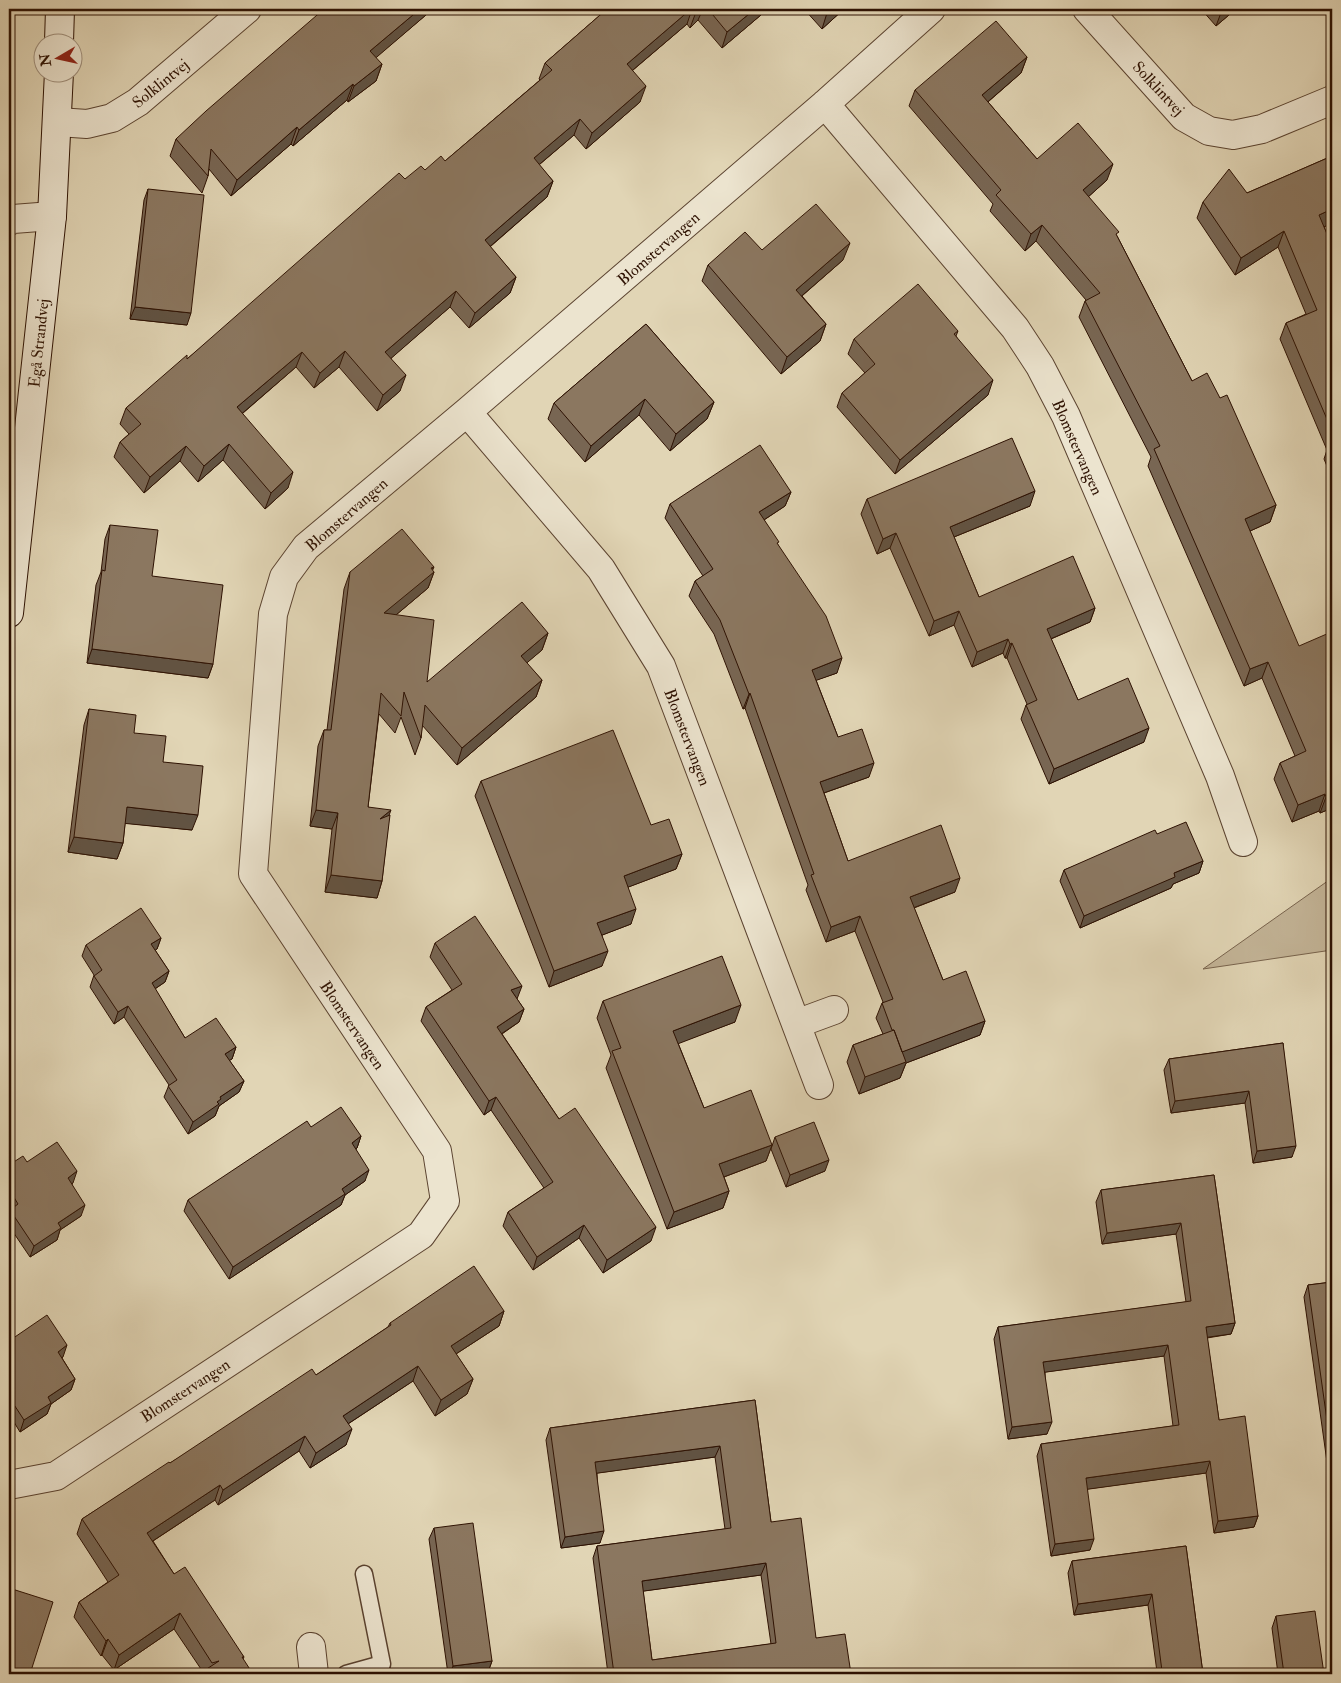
<svg xmlns="http://www.w3.org/2000/svg" width="1341" height="1683" font-family="'IM FELL Double Pica',serif">
	<style>
		.green { fill: #c3b497; stroke: #78634d }
		.lines { fill: none; stroke-linecap: round; stroke-linejoin: round }
		.lane-casing { stroke: #5b4330; stroke-width: 19 }
		.street-casing { stroke: #5b4330; stroke-width: 30 }
		.secondary-casing { stroke: #2e1203; stroke-width: 30 }
		.lane { stroke: #ece4cf; stroke-width: 16 }
		.street { stroke: #ece4cf; stroke-width: 28 }
		.secondary { stroke: #ece4cf; stroke-width: 28 }
		.wall { fill: #786653; stroke: #2e1203; fill-rule: evenodd }
		.shaded-wall { fill: #615343; stroke: #2e1203 }
		.building { fill: #8b7760; stroke: #2e1203; fill-rule: evenodd }
		.labels { text-anchor: middle; stroke-width: 4; stroke-linejoin: round; paint-order: stroke }
		.street-label { font-size: 16px; fill: #2e1203; stroke: #ece4cf }
	</style>
	<rect width="100%" height="100%" fill="#e1d5b5"/>
	<filter id="stains"><feTurbulence type="fractalNoise" baseFrequency=".004" numOctaves="4"/><feColorMatrix values="0 0 0 0 .2 0 0 0 0 .09 0 0 0 0 .02 0 0 0 .5 -.17"/></filter>
	<radialGradient id="worn" r=".72"><stop offset=".6" stop-color="#630" stop-opacity="0"/><stop offset="1" stop-color="#630" stop-opacity=".3"/></radialGradient>
	<path class="green" d="M1332 878V950L1203 969Z"/>
	<g class="lines">
		<g class="lane-casing">
			<path id="lane" d="M346 1674 382 1664 364 1574"/>
		</g>
		<g class="street-casing">
			<path id="street" d="M1087 9 1184 117 1209 131 1233 135 1262 129 1332 100
				M825 104 1015 328 1040 366 1066 416 1220 776 1243 842
				M58 122 87 124 112 118 138 102 247 9
				M9 221 13 219 52 216
				M467 412 601 569 661 666 819 1085
				M796 1024 834 1010
				M9 1485 56 1476 421 1235 445 1201 437 1151 253 874 273 614 284 577 306 547 467 412 825 104 931 9
				M311 1647 314 1674"/>
		</g>
		<g class="secondary-casing">
			<path id="secondary" d="M59 42 60 9
				M9 613 52 216 59 72"/>
		</g>
		<use href="#lane" class="lane"/>
		<use href="#street" class="street"/>
		<use href="#secondary" class="secondary"/>
	</g>
	<path class="wall" d="M433 9 375 58 382 64 376 81 348 102 347 100 293 146 291 144 231 196 209 169 208 176 202 193 170 156 176 139Z
		M607 9H768L722 48 698 20 690 28 687 24 632 71 640 102 586 149 574 135 539 165 553 181 547 197 490 247 516 277 510 293 469 328 450 307 391 358 400 391 377 411 339 367 314 388 296 367 242 414 288 488 265 509 223 460 198 482 180 461 144 493 114 457 120 442 129 434 120 424 126 408 187 359 405 179 445 161 540 80 539 79 545 63Z
		M804 9H844L822 29Z
		M1201 9H1236L1216 26Z
		M1027 57 1021 73 988 102 1037 159 1107 180 1088 197 1117 236 1192 381 1220 398 1276 505 1270 522 1250 531 1332 808 1320 813 1319 811 1292 822 1274 779 1280 763 1295 756 1262 678 1244 686 1148 466 1151 457 1079 317 1085 301 1086 300 1036 241 1025 251 990 211 993 204 909 106 915 90Z
		M1332 156V223L1324 227 1332 246V478L1324 459 1327 450 1280 339 1286 323 1306 314 1278 247 1235 275 1197 218 1203 202 1247 193Z
		M148 189 187 325 130 319 144 200Z
		M762 250 843 260 802 296 826 324 820 341 781 374 702 281 708 265Z
		M646 324 714 402 707 419 670 451 639 415 585 462 548 419 554 403Z
		M958 331 956 336 988 395 895 474 837 407 842 393 865 373 848 354 854 339Z
		M791 492 785 506 764 520 778 545 837 673 816 680 838 737 869 777 824 793 848 861 955 892 914 908 943 980 985 1021 980 1035 906 1063 900 1078 859 1094 847 1062 853 1045 883 1034 876 1018 882 1003 883 1002 855 931 826 942 806 890 808 885 745 708 743 709 714 634 689 596 695 581 703 576 665 518 670 504Z
		M867 499 1030 506 954 537 979 597 1095 608 1090 622 1051 639 1078 700 1144 742 1049 784 1021 719 1026 705 1027 704 1007 658H1005L1003 653 972 667 954 625 929 636 890 548 877 554 861 514Z
		M110 525 213 664 208 678 87 663 96 585 101 572 105 539Z
		M432 570 434 572 428 588 396 615 427 682 548 633 542 650 526 663 542 680 536 697 457 765 422 725 421 738 415 755 401 717 395 733 379 714 368 807 389 816 382 881 377 898 325 892 332 829 310 826 318 746 324 730H327L344 589 350 572Z
		M89 709 134 733 163 762 192 830 125 823 123 843 117 859 68 852 84 725Z
		M481 781 651 825 682 854 676 869 628 887 631 924 602 935V966L549 987 475 796Z
		M1157 834 1203 861 1199 873 1173 884 1171 888 1080 928 1060 881 1064 870Z
		M161 938 157 949 155 950 169 971 165 982 155 989 185 1038 236 1047 232 1059 229 1060 244 1081 239 1092 219 1106 215 1116 188 1134 164 1097 169 1085 124 1017 114 1024 90 987 94 975 82 956 86 945Z
		M435 943 517 999 524 1009 519 1022 502 1034 559 1119 651 1241 603 1273 579 1238 533 1270 503 1226 508 1212 544 1188 491 1110 484 1115 421 1021 426 1007 452 990 430 957Z
		M603 1001 735 1022 678 1043 704 1108 772 1145 766 1161 724 1177 729 1191 723 1208 667 1229 606 1068 611 1055 597 1018Z
		M1283 1043 1292 1157 1253 1163 1245 1103 1171 1113 1164 1070 1169 1059Z
		M311 1127 361 1136 357 1148 356 1149 365 1181 345 1195 341 1205 229 1279 184 1211 188 1200Z
		M775 1137 825 1171 786 1187 771 1149Z
		M27 1162 73 1183 72 1184 81 1216 60 1230 57 1240 30 1257 9 1226V1213L10 1209 9 1207V1165Z
		M1214 1175 1235 1323 1231 1334 1207 1338 1219 1420 1258 1516 1254 1527 1214 1533 1206 1473 1087 1489 1090 1550 1051 1556 1037 1456 1041 1444 1173 1426 1164 1356 1045 1372 1047 1434 1008 1439 994 1339 998 1327 1186 1302 1176 1234 1102 1244 1096 1202 1101 1190Z
		M1332 1282V1498L1304 1297 1308 1285Z
		M504 1311 499 1326 456 1354 473 1379 467 1394 435 1416 413 1381 348 1424 346 1445 310 1468 299 1451 218 1505 215 1500 153 1541 174 1574 244 1657 243 1659 203 1672 174 1629 114 1670 102 1655 101 1656 74 1617 79 1602 108 1582 77 1534 82 1519 170 1463 316 1375 388 1327 390 1323Z
		M9 1341 63 1357 62 1358 75 1379 71 1390 51 1404 47 1414 20 1432 9 1414Z
		M755 1400 771 1522 816 1638 851 1674H608L593 1558 597 1546 725 1529 715 1457 597 1473 600 1543 561 1548 546 1440 550 1428ZM761 1575 771 1644 652 1660 643 1591Z
		M434 1528 492 1661 488 1672 473 1674H448L429 1539Z
		M1186 1546 1203 1674 1157 1672 1148 1605 1074 1615 1068 1573 1072 1561Z
		M1276 1616 1324 1674H1278L1272 1628Z"/>
	<path class="shaded-wall" d="M420 9H433L364 68 370 51Z
		M691 9H692L687 24 621 80 627 64Z
		M699 9H703L698 20 690 28 696 12Z
		M755 9H768L722 48 727 32Z
		M832 9H844L822 29 827 13Z
		M1223 9H1236L1216 26 1222 10Z
		M1027 57 1021 73 976 112 982 95Z
		M382 64 376 81 348 102 354 86Z
		M353 84 347 100 293 146 299 130Z
		M646 86 640 102 586 149 592 133Z
		M580 119 574 135 528 174 534 158Z
		M297 127 291 144 231 196 237 180Z
		M1113 164 1107 180 1077 207 1083 190Z
		M553 181 547 197 479 256 485 240Z
		M1332 209V223L1313 232 1319 215Z
		M1042 225 1036 241 1025 251 1031 234Z
		M1284 231 1278 247 1235 275 1241 258Z
		M850 243 843 260 790 306 796 290Z
		M516 277 510 293 469 328 475 313Z
		M456 291 450 307 380 368 385 352Z
		M135 307 191 313 187 325 130 319Z
		M826 324 820 341 781 374 787 357Z
		M345 351 339 367 314 388 320 373Z
		M302 352 296 367 231 423 237 407Z
		M406 375 400 391 377 411 383 395Z
		M993 380 988 395 895 474 900 460Z
		M645 399 639 415 585 462 591 446Z
		M714 402 707 419 670 451 676 434Z
		M229 444 223 460 198 482 204 466Z
		M186 446 180 461 144 493 150 477Z
		M293 472 288 488 265 509 271 493Z
		M1035 491 1030 506 944 541 950 527Z
		M791 492 785 506 753 527 759 512Z
		M1276 505 1270 522 1239 536 1245 519Z
		M896 533 890 548 877 554 883 539Z
		M434 567 431 574 434 572 428 588 378 630 384 613Z
		M1095 608 1090 622 1041 643 1047 629Z
		M959 611 954 625 929 636 934 621Z
		M548 633 542 650 515 673 521 656Z
		M1008 639 1003 653 972 667 977 652Z
		M1012 643 1007 658H1005L1010 644Z
		M92 649 213 664 208 678 87 663Z
		M842 658 837 673 806 684 812 670Z
		M1268 662 1262 678 1244 686 1250 669Z
		M542 680 536 697 457 765 462 748Z
		M750 693 745 708 743 709 749 694Z
		M1149 728 1144 742 1049 784 1054 769Z
		M874 763 869 777 815 796 820 782Z
		M1325 794 1319 811 1292 822 1298 805Z
		M1332 794V808L1320 813 1326 797Z
		M127 807 198 815 192 830 121 823Z
		M316 810 338 813 332 829 310 826Z
		M391 810 385 826 380 819Z
		M74 837 123 843 117 859 68 852Z
		M682 854 676 869 618 891 624 876Z
		M1203 861 1199 873 1173 884 1171 888 1080 928 1084 916 1174 873Z
		M331 875 382 881 377 898 325 892Z
		M960 878 955 892 905 911 910 897Z
		M636 909 631 924 592 939 597 923Z
		M860 916 855 931 826 942 831 927Z
		M161 938 157 949 147 956 151 944Z
		M608 951 602 966 549 987 554 971Z
		M169 971 165 982 147 994 152 983Z
		M522 986 517 999 511 990Z
		M741 1005 735 1022 667 1048 673 1031Z
		M128 1006 124 1017 114 1024 118 1012Z
		M524 1009 519 1022 492 1040 497 1027Z
		M985 1021 980 1035 906 1063 900 1078 859 1094 865 1077 901 1052Z
		M236 1047 232 1059 221 1066 225 1054Z
		M244 1081 239 1092 219 1106 215 1116 188 1134 193 1122 220 1097Z
		M1249 1091 1245 1103 1171 1113 1175 1101Z
		M496 1097 491 1110 484 1115 489 1101Z
		M361 1136 357 1148 348 1155 352 1143Z
		M772 1145 766 1161 713 1181 719 1164Z
		M1296 1146 1292 1157 1253 1163 1257 1151Z
		M829 1160 825 1171 786 1187 790 1175Z
		M369 1170 365 1181 345 1195 341 1205 229 1279 233 1267 342 1189Z
		M77 1171 73 1183 64 1189 68 1178Z
		M729 1191 723 1208 667 1229 674 1212Z
		M85 1205 81 1216 60 1230 57 1240 30 1257 34 1246 58 1223Z
		M1181 1223 1176 1234 1102 1244 1107 1233Z
		M584 1225 579 1238 533 1270 537 1257Z
		M656 1227 651 1241 603 1273 607 1260Z
		M504 1311 499 1326 445 1361 451 1346Z
		M1235 1323 1231 1334 1202 1338 1206 1327Z
		M67 1345 63 1357 54 1363 58 1352Z
		M1168 1345 1164 1356 1039 1373 1043 1362Z
		M418 1366 413 1381 337 1431 343 1416Z
		M75 1379 71 1390 51 1404 47 1414 20 1432 24 1420 48 1397Z
		M473 1379 467 1394 435 1416 441 1400Z
		M1052 1422 1047 1434 1008 1439 1012 1427Z
		M352 1429 346 1445 310 1468 316 1453Z
		M305 1436 299 1451 218 1505 223 1490Z
		M720 1446 715 1457 591 1474 595 1462Z
		M1210 1461 1206 1473 1082 1490 1086 1478Z
		M220 1485 215 1500 142 1548 147 1533Z
		M1258 1516 1254 1527 1214 1533 1218 1521Z
		M604 1531 600 1543 561 1548 565 1537Z
		M1094 1539 1090 1550 1051 1556 1055 1544Z
		M766 1563 761 1575 637 1592 642 1581Z
		M1152 1594 1148 1605 1074 1615 1078 1604Z
		M180 1613 174 1629 114 1670 119 1655Z
		M108 1639 102 1655 101 1656 106 1641Z
		M492 1661 488 1672 473 1674H450L453 1666Z"/>
	<path class="building" d="M324 9H420L370 51 382 64 354 86 353 84 299 130 297 127 237 180 211 149 208 176 176 139 206 111Z
		M607 9H691L627 64 646 86 592 133 580 119 534 158 553 181 485 240 516 277 475 313 456 291 385 352 406 375 383 395 345 351 320 373 302 352 237 407 293 472 271 493 229 444 204 466 186 446 150 477 120 442 141 424 126 408 187 355V359L399 173 405 179 421 166 425 170 441 156 445 161 552 70 545 63Z
		M694 9H699L696 12Z
		M708 9H755L727 32Z
		M824 9H832L827 13Z
		M996 21 1027 57 982 95 1037 159 1078 123 1113 164 1083 190 1119 232 1116 234 1192 381 1207 373 1220 398 1227 395 1276 505 1245 519 1299 646 1329 633 1332 640V794L1326 797 1325 794 1298 805 1280 763 1306 751 1268 662 1250 669 1154 449 1160 446 1085 301 1100 293 1042 225 1031 234 996 195 1001 190 915 90Z
		M1332 156V209L1319 215 1332 246V431L1286 323 1317 310 1284 231 1241 258 1203 202 1229 169 1247 193Z
		M148 189 204 195 191 313 135 307Z
		M816 204 850 243 796 290 826 324 787 357 708 265 745 232 762 250Z
		M918 284 958 331 954 334 993 380 900 460 842 393 875 364 854 339Z
		M646 324 714 402 676 434 645 399 591 446 554 403Z
		M1012 438 1035 491 950 527 979 597 1073 556 1095 608 1047 629 1078 700 1128 678 1149 728 1054 769 1026 705 1037 700 1012 643 1010 644 1008 639 977 652 959 611 934 621 896 533 883 539 867 499Z
		M760 445 791 492 759 512 779 542 777 543 826 616 842 658 812 670 838 737 862 729 874 763 820 782 848 861 941 825 960 878 910 897 943 980 966 971 985 1021 902 1052 894 1030H892L882 1003 893 999 860 916 831 927 811 875 814 874 750 693 749 694 720 620 695 581 713 569 670 504Z
		M110 525 158 530 152 576 223 585 213 664 92 649 102 570 105 571Z
		M402 529 434 567 431 568 434 572 384 613 434 620 427 682 522 602 548 633 521 656 542 680 462 748 425 705 421 738 404 692 401 716 381 693 368 807 391 810 380 819 390 815 382 881 331 875 338 813 316 810 324 730H331L350 572Z
		M89 709 136 715 134 733 166 736 163 762 203 766 198 815 127 807 123 843 74 837Z
		M613 730 651 825 669 819 682 854 624 876 636 909 597 923 608 951 554 971 481 781Z
		M1186 822 1203 861 1174 873 1175 877 1084 916 1064 870 1155 830 1157 834Z
		M141 908 161 938 151 944 169 971 152 983 185 1038 216 1018 236 1047 225 1054 244 1081 220 1097 221 1099 217 1102 219 1104 193 1122 168 1086 177 1080 128 1006 118 1012 94 976 102 970 86 945Z
		M475 916 522 986 511 990 524 1009 497 1027 559 1119 575 1108 656 1227 607 1260 584 1225 537 1257 508 1212 553 1182 496 1097 489 1101 426 1007 462 984 435 943Z
		M722 956 741 1005 673 1031 704 1108 751 1090 772 1145 719 1164 729 1191 674 1212 612 1051 621 1048 603 1001Z
		M894 1030 906 1062 865 1077 853 1045Z
		M1283 1043 1296 1146 1257 1151 1249 1091 1175 1101 1169 1059Z
		M341 1107 361 1136 352 1143 369 1170 342 1189 345 1194 233 1267 188 1200 307 1121 311 1127Z
		M814 1122 829 1160 790 1175 775 1137Z
		M57 1142 77 1171 68 1178 85 1205 58 1223 61 1228 34 1246 10 1210 18 1204 9 1189V1165L23 1156 27 1162Z
		M1214 1175 1235 1323 1206 1327 1219 1420 1245 1416 1258 1516 1218 1521 1210 1461 1086 1478 1094 1539 1055 1544 1041 1444 1179 1425 1168 1345 1043 1362 1052 1422 1012 1427 998 1327 1191 1301 1181 1223 1107 1233 1101 1190Z
		M474 1266 504 1311 451 1346 473 1379 441 1400 418 1366 343 1416 352 1429 316 1453 305 1436 223 1490 220 1485 147 1533 174 1574 185 1567 244 1657H242L253 1674H199L219 1661 212 1663 180 1613 119 1655 108 1639 106 1641 79 1602 119 1575 82 1519 169 1462 170 1463 312 1369 316 1375 391 1325 390 1323Z
		M1332 1282V1456L1308 1285Z
		M47 1315 67 1345 58 1352 75 1379 48 1397 51 1403 24 1420 9 1397V1341Z
		M755 1400 771 1522 801 1518 816 1638 845 1634 851 1674H614L597 1546 731 1528 720 1446 595 1462 604 1531 565 1537 550 1428ZM766 1563 776 1643 652 1660 642 1581Z
		M473 1523 492 1661 453 1666 434 1528Z
		M1186 1546 1203 1674H1136L1162 1671 1152 1594 1078 1604 1072 1561Z
		M9 1588 53 1602 30 1674H9Z
		M1315 1611 1324 1674H1284L1276 1616Z"/>
	<g class="labels">
		<g class="street-label">
			<text transform="translate(160 83) rotate(-39)" y="6">Solklintvej</text>
			<text transform="translate(1159 88) rotate(47)" y="6">Solklintvej</text>
			<text transform="translate(658 248) rotate(-41)" y="6">Blomstervangen</text>
			<text transform="translate(38 343) rotate(-84)" y="6">Egå Strandvej</text>
			<text transform="translate(1078 447) rotate(66)" y="6">Blomstervangen</text>
			<text transform="translate(346 514) rotate(-41)" y="6">Blomstervangen</text>
			<text transform="translate(688 737) rotate(69)" y="6">Blomstervangen</text>
			<text transform="translate(353 1025) rotate(56)" y="6">Blomstervangen</text>
			<text transform="translate(185 1390) rotate(-33)" y="6">Blomstervangen</text>
		</g>
	</g>
	<rect width="1341" height="1683" fill="none" stroke="#e1d5b5" stroke-width="30"/>
	<rect x="10" y="10" width="1321" height="1663" fill="none" stroke="#2e1203" stroke-width="2.5"/>
	<rect x="15" y="15" width="1311" height="1653" fill="none" stroke="#2e1203"/>
	<g transform="translate(58 58) rotate(261)"><circle r="24" fill="#ece4cf" stroke="#a0907d"/>
	<path d="M0-4L9 19L0 12L-9 19Z" fill="#8f2418"/>
	<text y="-8" font-size="14" font-weight="bold" text-anchor="middle" fill="#2e1203">N</text>
	</g>
	<rect width="100%" height="100%" filter="url(#stains)"/>
	<rect width="100%" height="100%" fill="url(#worn)"/>
</svg>
